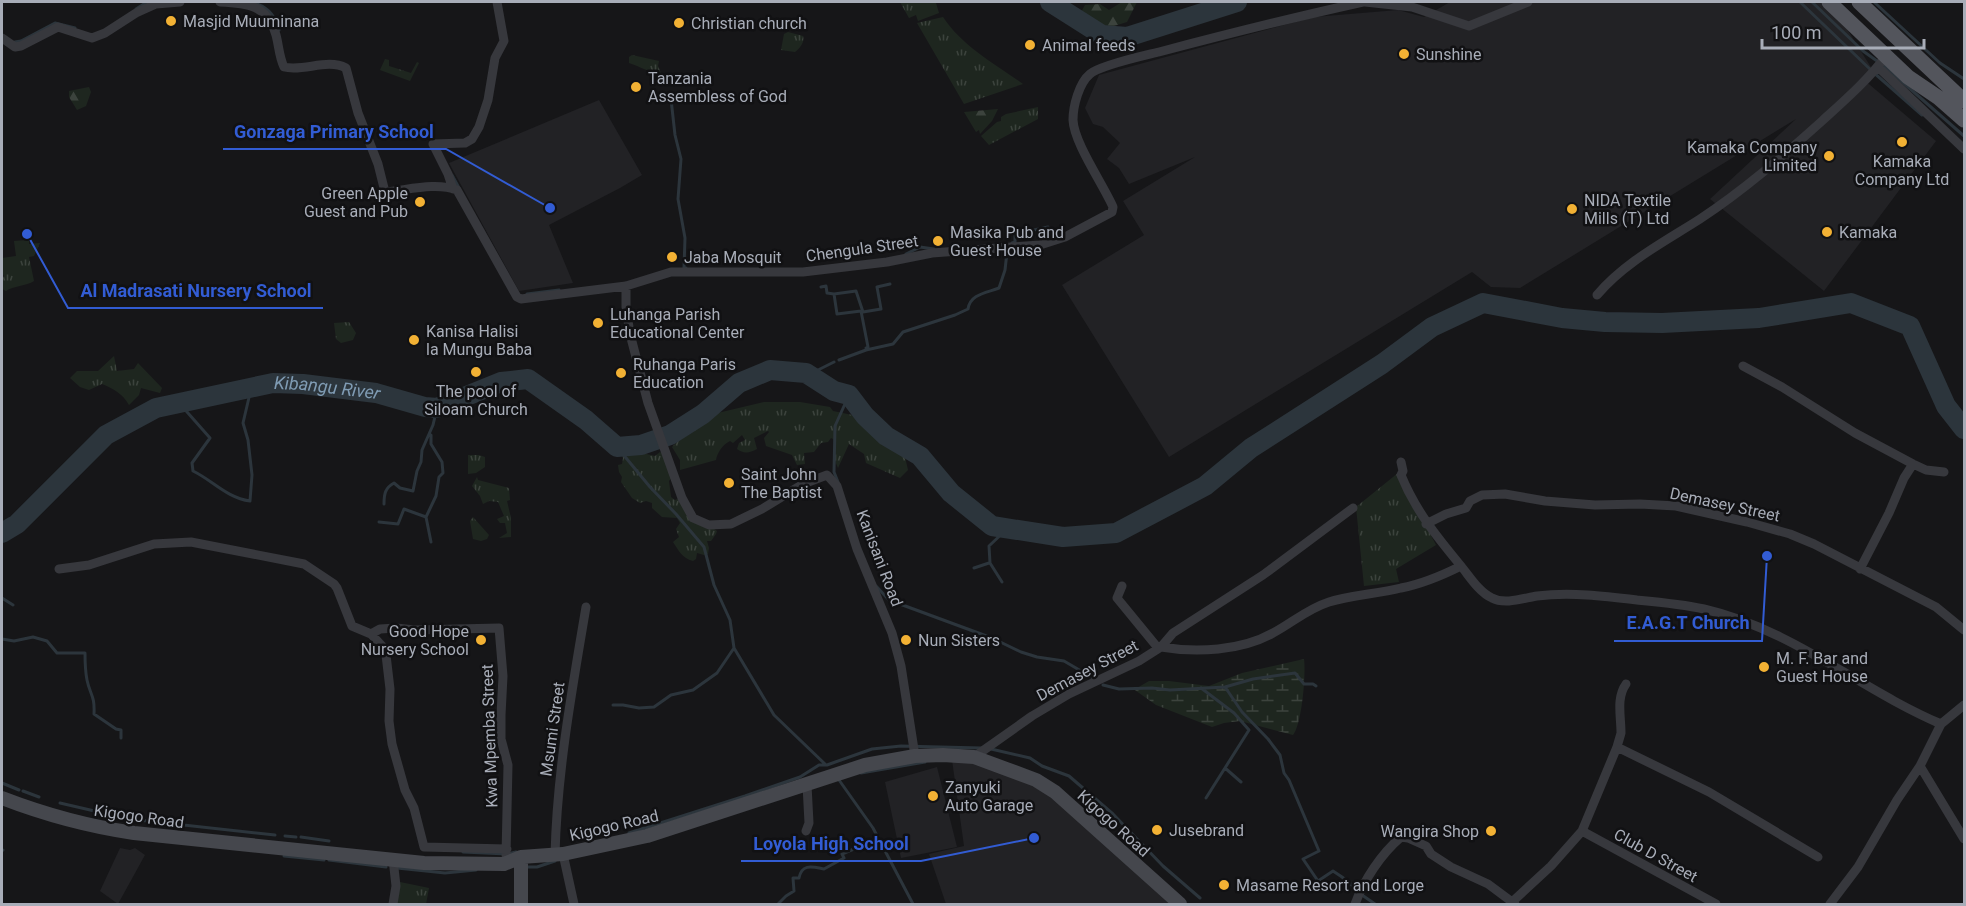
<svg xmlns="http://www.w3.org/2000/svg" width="1966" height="906" font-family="Roboto,sans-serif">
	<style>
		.built { fill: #222225 }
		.grass { fill: url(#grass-tufts) }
		.forest { fill: url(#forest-firs) }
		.wetland { fill: url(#wetland-marsh) }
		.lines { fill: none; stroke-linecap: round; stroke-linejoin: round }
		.stream { stroke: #2c353c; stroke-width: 3 }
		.river { stroke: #2c353c; stroke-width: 20 }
		.street { stroke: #37383d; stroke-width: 9 }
		.secondary { stroke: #45474d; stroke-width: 14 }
		.primary { stroke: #53555c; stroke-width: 15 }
		.poi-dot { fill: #f2b134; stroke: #111113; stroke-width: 2 }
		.labels { text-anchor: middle; stroke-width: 5; stroke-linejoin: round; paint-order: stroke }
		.poi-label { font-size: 16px; fill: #a8adb8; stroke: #111113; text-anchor: start }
		.street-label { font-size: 16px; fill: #a8adb8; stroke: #111113 }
		.water-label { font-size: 18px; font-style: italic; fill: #7f9bb3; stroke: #111113 }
		.leader { fill: none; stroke: #325cd3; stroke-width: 2 }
		.callout-dot { fill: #325cd3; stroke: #111113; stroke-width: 2 }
		.callout-label { font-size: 18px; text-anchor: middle; font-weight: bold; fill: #325cd3; stroke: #111113; stroke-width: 5; stroke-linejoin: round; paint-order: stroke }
	</style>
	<defs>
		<pattern id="grass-tufts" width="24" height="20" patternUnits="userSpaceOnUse" patternTransform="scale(1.5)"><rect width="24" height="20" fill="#1e261f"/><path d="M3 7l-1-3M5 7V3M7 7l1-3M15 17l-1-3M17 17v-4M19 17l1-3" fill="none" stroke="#3c433d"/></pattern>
		<pattern id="forest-firs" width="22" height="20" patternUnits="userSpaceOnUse" patternTransform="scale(1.5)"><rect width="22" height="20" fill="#1e261f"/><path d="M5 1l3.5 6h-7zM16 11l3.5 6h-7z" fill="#3c433d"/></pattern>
		<pattern id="wetland-marsh" width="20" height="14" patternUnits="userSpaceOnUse" patternTransform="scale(1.5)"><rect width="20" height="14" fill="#1e261f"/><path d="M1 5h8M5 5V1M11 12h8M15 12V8" fill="none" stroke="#3c433d"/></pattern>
	</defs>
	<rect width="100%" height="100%" fill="#161618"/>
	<path class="built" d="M1450 2H1830L1874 72 1863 79 1936 141 1824 291 1710 199 1796 119 1520 288 1491 287 1472 272 1169 457 1062 285 1144 235 1123 201 1195 157 1129 184 1119 168 1107 159 1120 143 1103 127 1093 124 1085 108 1099 75 1314 17 1398 10 1424 17Z
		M599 100 642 175 620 188 549 225 573 283 519 291 449 163Z
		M952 760 978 762 1014 774 1045 793 1093 828 1174 904H946L929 854 964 846Z
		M937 767 957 847 901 858 885 782Z
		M120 848 130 850 135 848 145 855 118 904 100 891Z"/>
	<path class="grass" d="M900 2 936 3 939 13 918 21 916 15 909 18Z
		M943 17C962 46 995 64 1023 84L964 104 917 23Z
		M788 32 803 36C805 42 800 48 795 52L781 50 784 34Z
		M632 55 659 61 658 66 661 73C648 72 641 67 629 63V57Z
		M385 59 389 60V66L411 73 417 62 419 63 410 81 380 70Z
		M1038 107V119L989 145 981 136 997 122 1001 121V117L1006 114Z
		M27 240H29V244L40 243 34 256 29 257 34 281C26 286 13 286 6 291L2 289V280L4 276 2 273V258L16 256 14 241Z
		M349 322 356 333 353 340 341 343 336 339 334 323Z
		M114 356 117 371 134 369 138 363 162 388 160 393 141 388 139 395 129 405C122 393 114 389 102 384L89 390 80 387 70 378 77 371H98Z
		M764 402H800L830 407 833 411 857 416 877 432 905 457 908 470 900 478 866 463 864 454 849 444 838 468 835 461V440L831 438 828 442 821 443 814 452 804 453 805 464 797 465 792 455 766 446 764 438 769 432 768 431 754 438 757 449C749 453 744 454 737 449L739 443 745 440 742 435 733 443 730 441C723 444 717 453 716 460L680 470V460L672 447 690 429 703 421 705 416Z
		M625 449 655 456 660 452 662 453 673 476 669 481 671 497 675 500 682 497V506L717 531 716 534 711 541H707L709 548 708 554 704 555 697 553 696 559 693 561C682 558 679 551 673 542L679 537 676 529 680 523 677 518 662 517 652 508V503L646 501 640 503 632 498 621 482 622 477 619 472 618 465 622 464 623 458 621 454Z
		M468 455H479L485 457V467L476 473 468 474Z
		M1398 473 1436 545 1396 569 1399 582 1364 586 1356 507Z
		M477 477 478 480 509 488 510 500 507 501 511 518V537L499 538 507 533 505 523H500L497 519 504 516 498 502 489 501 483 504 480 496 472 486Z
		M473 517 489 535 487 539 481 541 473 539 470 521Z
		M400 882 429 888 426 904H395Z"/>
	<path class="forest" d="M1122 2H1137L1127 22 1101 30 1080 14 1085 5 1100 4 1109 10Z
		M89 87 91 92 86 106 77 110 69 97V91Z
		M998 109 992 121 980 134 979 130 976 132 964 112Z"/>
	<path class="wetland" d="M1304 659C1306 674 1302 724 1293 735L1240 721 1224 723 1212 727 1156 705 1132 688H1137L1149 681H1169L1209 686 1242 673Z"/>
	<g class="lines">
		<path class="stream" d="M1800 2 1873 72 1922 115
			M1812 2 1863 51 1884 66 1964 136
			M1874 2 1940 63 1964 79
			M257 4C270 9 275 17 279 30
			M136 9 147 2
			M15 42 21 41 55 23 75 28
			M665 95 671 99 675 135 681 159 678 199 685 238 684 268H686
			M452 175 459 188
			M1012 243 1015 242V234L1048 227 1051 239
			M906 254 920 247 934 249
			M821 287 826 286 827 293 834 294
			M527 294 559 290
			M866 348 868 347 861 311 837 314 834 294 856 291 863 312 881 309 877 287 890 284
			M839 360 866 350 893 344 903 332 955 315 968 309C970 294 986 293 999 288L1005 270 1007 252 1012 251
			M806 373H812L834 362
			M180 404 210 438 192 463 193 471C212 480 227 498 250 501L252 475 248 440 243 423 251 389
			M431 435V444L442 462 443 473 439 477 436 496 426 517 431 542
			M617 447 650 487 676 514 704 547 714 585 730 620 734 648 774 715 825 764
			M838 482 834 472 835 426 849 395
			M384 504C384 494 385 488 394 483L400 488 413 491 417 471 421 462 422 450 433 425 437 408
			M379 522 398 524 404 509 426 517
			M974 568 989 563
			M1002 582 990 563 989 546 1008 528
			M876 586 889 600 992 638 1021 652 1037 657 1064 661 1093 678
			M2 598 13 605
			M2 639 14 641 33 637 47 641 57 653H85C85 662 85 670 87 680 90 695 95 695 94 714L116 729 121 730V738
			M1103 685 1119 689 1152 688 1170 690 1225 687 1253 679 1295 673 1304 684H1313L1316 686
			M1225 687 1242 712 1268 739 1280 755 1284 773 1289 780 1319 851 1303 859 1318 881 1333 871 1342 877 1358 890
			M1201 688 1234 713 1249 730 1206 798
			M613 705H623L639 708 654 707 671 695 693 690 717 673 734 648
			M991 749 1030 758 1042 766 1069 776 1113 814 1163 866 1200 898
			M1225 768 1241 782
			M861 773 925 762
			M839 780 873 828 913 904
			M2 783 19 790
			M23 791 39 797
			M60 803 129 819 275 835
			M629 833 745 796 800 777 819 765H827L872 749 901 746 981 748
			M285 836 296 837
			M301 837 329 841
			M2 851 3 850
			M463 852 507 854 516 852
			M284 856 324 860
			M329 860 386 867
			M524 867H537L555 861
			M397 868 445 873 476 870
			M1362 895 1375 904
			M778 904 786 896 794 891 793 878H799C802 863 813 867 824 869L844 858 842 854 868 843 878 836"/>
		<g class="river">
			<path d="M1050 2 1102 35 1127 37 1237 2"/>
			<path id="s1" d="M2 533 17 524 106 435 156 408 273 383 303 384 376 393 425 407 437 408 501 382 528 379 586 420 617 447 641 445 670 435 703 414 739 383 770 370 806 373 834 391 849 395 865 416 886 436 920 456 951 493 992 526 1063 537 1116 533 1205 486 1251 448 1382 364 1432 327 1483 303 1562 318 1605 322 1662 323 1759 318 1851 303 1910 326 1946 406 1964 429"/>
		</g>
		<path class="street" d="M220 2C247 3 268 5 276 35 279 46 279 57 284 67 304 72 327 58 346 68L358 113 378 164 385 192C408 190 436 182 457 190L517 297 521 299 626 286 671 272H803L887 262 932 253 1040 245 1065 237 1112 212 1113 207C1103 184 1074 143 1073 120 1073 106 1079 83 1090 74 1101 65 1143 56 1159 52 1227 34 1295 17 1363 2
			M1365 2 1412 7 1469 26 1528 2
			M2 38 15 47 21 46 58 27 92 38 105 33 136 13 156 4 180 2
			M1878 67 1964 149
			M453 189 448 174 433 144 465 143 472 139 479 127 488 100 495 58 504 41 497 2
			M626 286V307L630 334 648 403 682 498 693 518 709 525 731 524 762 509 803 484 827 475 837 486 857 549 892 633 901 666 915 756
			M1597 295C1625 262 1664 242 1700 219 1744 190 1783 156 1822 121 1844 101 1868 80 1886 56
			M1743 366 1782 387 1855 433 1913 464 1926 470 1944 472
			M1401 462 1403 471 1401 475C1415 510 1437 537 1461 566 1470 577 1479 592 1492 598 1505 605 1524 598 1537 596 1570 592 1604 596 1637 600 1659 602 1682 604 1704 609 1794 630 1859 689 1941 724
			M1426 524 1446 514 1466 508 1470 501 1482 495 1505 494 1545 501 1595 505 1640 504 1676 506 1747 522 1790 534 1814 544 1936 607 1964 630
			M59 569 89 565 154 544 191 542 304 564 334 584 337 588 352 626 371 634 383 647 386 655 390 689 389 721 392 744 405 790 414 808 424 847 507 849
			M1860 569 1889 513 1904 478 1913 464
			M1122 586 1117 598 1158 648
			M371 634 380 629 396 628 415 630 499 628 503 676 501 715V739L508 765 506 855
			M1161 647 1173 633 1263 575 1353 508
			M1617 747 1709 792 1818 857
			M974 757 1032 716 1069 694 1139 661 1161 647C1196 653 1241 651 1273 633 1292 623 1307 609 1329 602 1352 595 1377 594 1401 588 1422 584 1441 576 1461 566
			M1920 766 1964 839
			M806 831 809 823 807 785
			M1582 831 1716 904
			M563 854 574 904
			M555 855C557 772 572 690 586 607
			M393 859 396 886 393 904
			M1512 902 1551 866 1582 831 1617 747C1618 743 1620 737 1621 733 1621 716 1616 698 1626 684
			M1355 904C1364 880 1381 854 1401 837L1408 838 1426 846 1431 854 1451 867 1488 884 1515 904
			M1830 904 1858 867 1897 800 1920 766 1941 724 1964 705"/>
		<path class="secondary" d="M2 798C46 815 86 826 134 833L424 863 504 864 521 857 563 854 647 836 865 765 915 756 943 755 974 757 1036 780 1055 792 1180 904
			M521 904V857"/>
		<path class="primary" d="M1829 2 1908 77 1939 98 1964 120
			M1859 2 1964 101"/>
	</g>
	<g class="poi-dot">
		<circle cx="171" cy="21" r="6"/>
		<circle cx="679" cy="23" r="6"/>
		<circle cx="1030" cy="45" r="6"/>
		<circle cx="1404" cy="54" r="6"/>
		<circle cx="636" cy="87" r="6"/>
		<circle cx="1902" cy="142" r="6"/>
		<circle cx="1829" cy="156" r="6"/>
		<circle cx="420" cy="202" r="6"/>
		<circle cx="1572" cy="209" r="6"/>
		<circle cx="1827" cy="232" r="6"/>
		<circle cx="938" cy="241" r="6"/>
		<circle cx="672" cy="257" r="6"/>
		<circle cx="598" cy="323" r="6"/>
		<circle cx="414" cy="340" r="6"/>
		<circle cx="476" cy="372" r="6"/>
		<circle cx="621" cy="373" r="6"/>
		<circle cx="729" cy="483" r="6"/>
		<circle cx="481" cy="640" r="6"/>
		<circle cx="906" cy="640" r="6"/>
		<circle cx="1764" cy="667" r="6"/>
		<circle cx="933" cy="796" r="6"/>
		<circle cx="1157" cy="830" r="6"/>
		<circle cx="1491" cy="831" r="6"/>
		<circle cx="1224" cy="885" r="6"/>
	</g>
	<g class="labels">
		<g class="poi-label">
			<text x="183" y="27">Masjid Muuminana</text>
			<text x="691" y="29">Christian church</text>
			<text x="1042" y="51">Animal feeds</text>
			<text x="1416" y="60">Sunshine</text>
			<text x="648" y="84">Tanzania<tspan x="648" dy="18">Assembless of God</tspan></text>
			<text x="1817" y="153" text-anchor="end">Kamaka Company<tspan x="1817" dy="18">Limited</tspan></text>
			<text x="1902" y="167" text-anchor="middle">Kamaka<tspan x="1902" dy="18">Company Ltd</tspan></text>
			<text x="408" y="199" text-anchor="end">Green Apple<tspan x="408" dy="18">Guest and Pub</tspan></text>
			<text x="1584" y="206">NIDA Textile<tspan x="1584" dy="18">Mills (T) Ltd</tspan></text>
			<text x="950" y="238">Masika Pub and<tspan x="950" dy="18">Guest House</tspan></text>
			<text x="1839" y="238">Kamaka</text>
			<text x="684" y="263">Jaba Mosquit</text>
			<text x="610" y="320">Luhanga Parish<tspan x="610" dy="18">Educational Center</tspan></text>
			<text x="426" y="337">Kanisa Halisi<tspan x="426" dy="18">la Mungu Baba</tspan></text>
			<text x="633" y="370">Ruhanga Paris<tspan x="633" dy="18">Education</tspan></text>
			<text x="476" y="397" text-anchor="middle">The pool of<tspan x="476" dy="18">Siloam Church</tspan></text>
			<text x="741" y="480">Saint John<tspan x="741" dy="18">The Baptist</tspan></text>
			<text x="469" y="637" text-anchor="end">Good Hope<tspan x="469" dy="18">Nursery School</tspan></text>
			<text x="918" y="646">Nun Sisters</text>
			<text x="1776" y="664">M. F. Bar and<tspan x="1776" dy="18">Guest House</tspan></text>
			<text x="945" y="793">Zanyuki<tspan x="945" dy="18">Auto Garage</tspan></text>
			<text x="1169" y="836">Jusebrand</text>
			<text x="1479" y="837" text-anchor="end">Wangira Shop</text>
			<text x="1236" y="891">Masame Resort and Lorge</text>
		</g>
		<g class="street-label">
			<text transform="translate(862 248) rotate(-8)" y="6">Chengula Street</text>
			<text transform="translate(1725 504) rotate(12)" y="6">Demasey Street</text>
			<text transform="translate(880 558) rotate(69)" y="6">Kanisani Road</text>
			<text transform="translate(1087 670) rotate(-28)" y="6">Demasey Street</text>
			<text transform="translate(552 729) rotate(-82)" y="6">Msumi Street</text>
			<text transform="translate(489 736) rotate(-92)" y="6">Kwa Mpemba Street</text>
			<text transform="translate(139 816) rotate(8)" y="6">Kigogo Road</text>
			<text transform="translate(1114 823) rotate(42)" y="6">Kigogo Road</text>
			<text transform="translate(614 825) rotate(-13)" y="6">Kigogo Road</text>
			<text transform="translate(1656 855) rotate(29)" y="6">Club D Street</text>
		</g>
		<g class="water-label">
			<text dy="6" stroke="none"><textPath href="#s1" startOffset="374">Kibangu River</textPath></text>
		</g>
	</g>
	<path class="leader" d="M550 208L446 149H223M27 234L68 308H323M1767 556L1762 641H1614M1034 838L921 861H741"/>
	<g class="callout-dot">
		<circle cx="550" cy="208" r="6"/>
		<circle cx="27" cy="234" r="6"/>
		<circle cx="1767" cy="556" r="6"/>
		<circle cx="1034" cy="838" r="6"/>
	</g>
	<g class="callout-label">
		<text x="334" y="138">Gonzaga Primary School</text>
		<text x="196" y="297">Al Madrasati Nursery School</text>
		<text x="1688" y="629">E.A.G.T Church</text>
		<text x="831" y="850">Loyola High School</text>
	</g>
	<rect width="1966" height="906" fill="none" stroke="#a8adb8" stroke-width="6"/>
	<path d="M1762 39v9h162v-9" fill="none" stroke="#a8adb8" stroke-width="3"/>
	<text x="1771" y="39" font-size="18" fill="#a8adb8" stroke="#111113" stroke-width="4.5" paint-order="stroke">100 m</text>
</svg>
